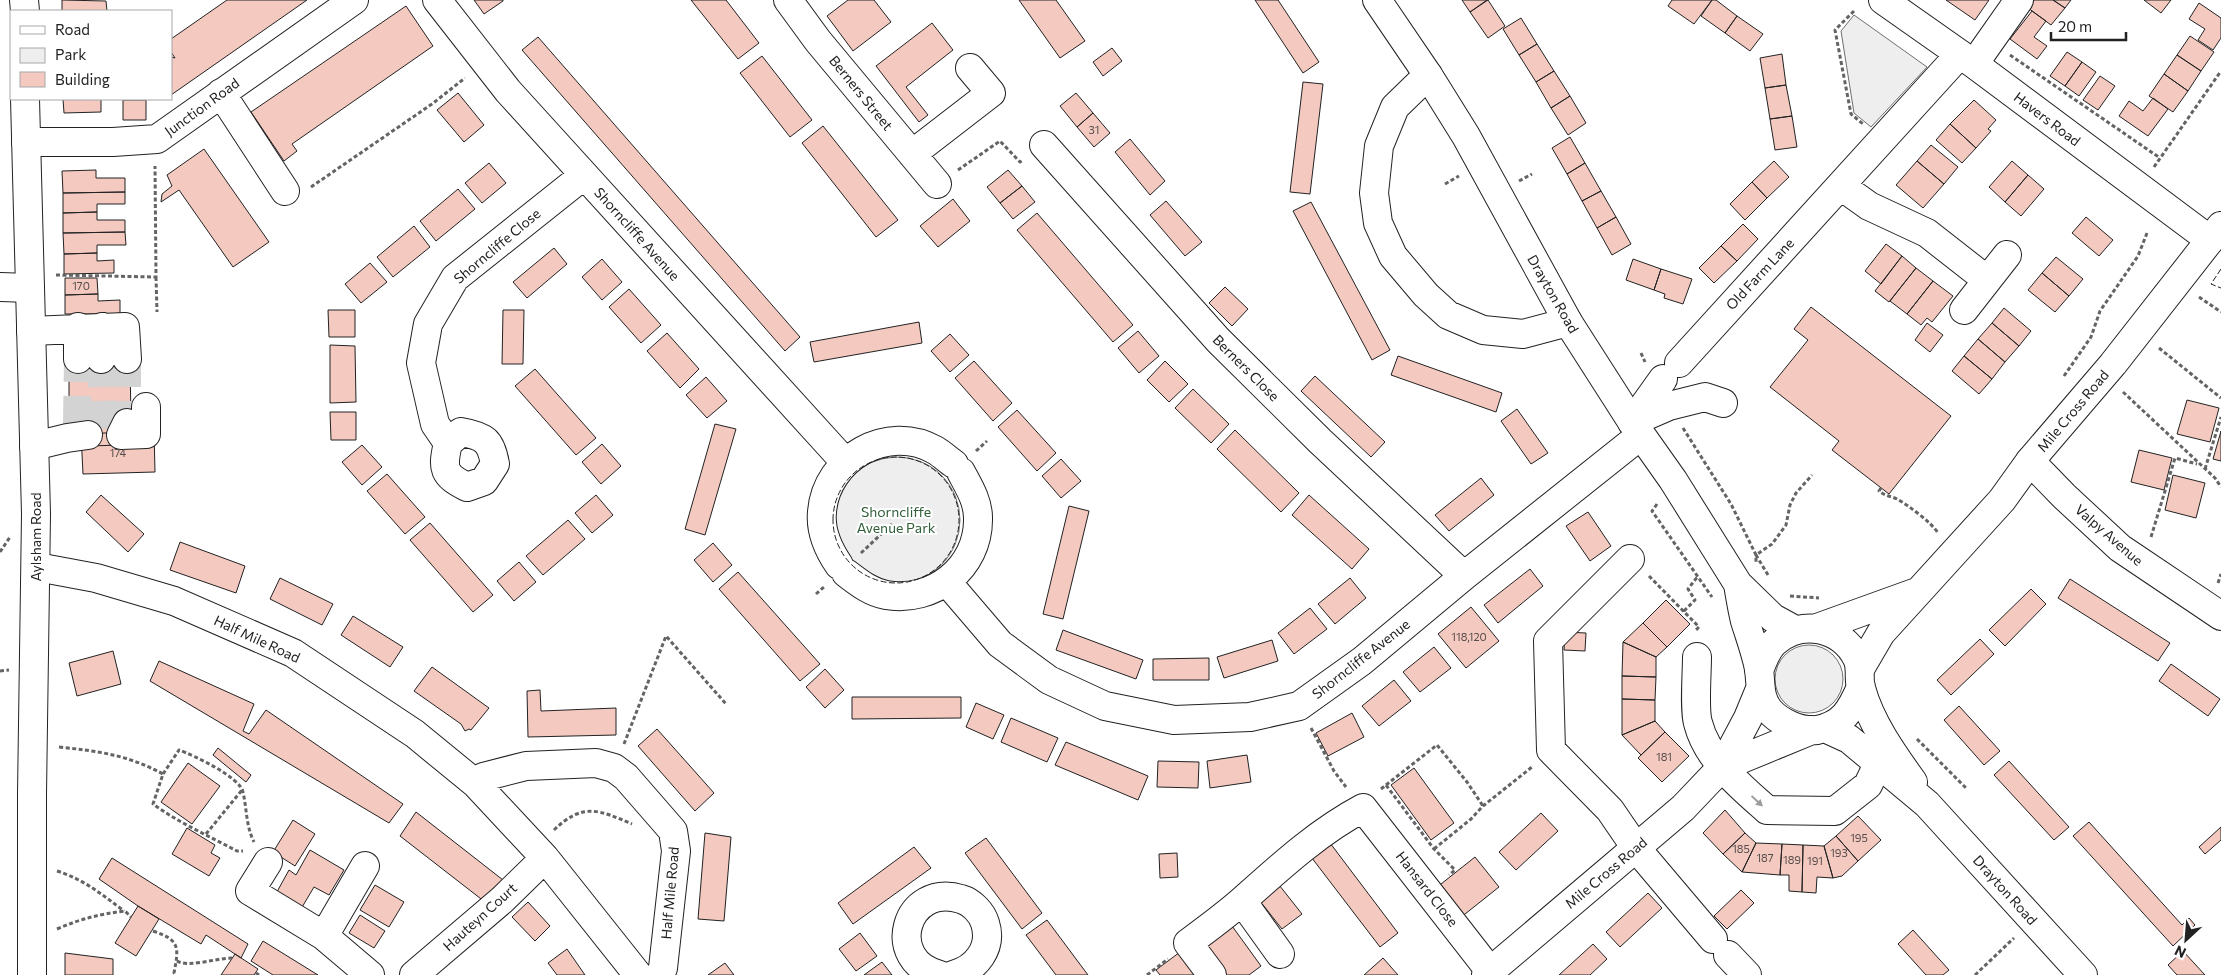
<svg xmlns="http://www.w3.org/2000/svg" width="2221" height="975" font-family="Commissioner,sans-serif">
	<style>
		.green { fill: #eee; stroke: #6f6f6f }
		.building { fill: #f3c9c0; stroke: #222 }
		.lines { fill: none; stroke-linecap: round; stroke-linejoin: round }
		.minor-tunnel { stroke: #d3d3d3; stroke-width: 28; stroke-dasharray: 28 14; stroke-linecap: butt }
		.minor-casing { stroke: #222; stroke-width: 30 }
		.major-casing { stroke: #222; stroke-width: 30 }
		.path { stroke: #646464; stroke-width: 3; stroke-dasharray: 4 2.5; stroke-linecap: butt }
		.minor { stroke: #fff; stroke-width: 28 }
		.major { stroke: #fff; stroke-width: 28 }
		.fence { stroke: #222; stroke-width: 1; stroke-dasharray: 6 2.5; stroke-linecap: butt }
		.oneway { fill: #9c9c9c }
		.labels { text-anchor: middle; stroke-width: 4; stroke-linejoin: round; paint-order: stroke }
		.number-label { font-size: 11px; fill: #564c4a }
		.street-label { font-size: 14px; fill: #222; stroke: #fff }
		.park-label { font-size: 14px; fill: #2f5e38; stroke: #fff }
	</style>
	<rect width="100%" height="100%" fill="#fff"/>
	<path class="green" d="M1854 15 1927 67 1871 127 1854 113 1841 31Z
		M834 520a63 63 0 1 1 126 0a63 63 0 1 1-126 0Z
		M1775 679a34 34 0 1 1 68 0a34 34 0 1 1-68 0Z"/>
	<path class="building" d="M62 0 106 1 107 11H62Z
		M227 0H307L171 95V57L175 58 171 52V39Z
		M474 0H503V1L484 14Z
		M691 0H726L759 43 738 59Z
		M848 0H874L891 22 853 51 827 16Z
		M1019 0H1056L1085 41 1060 58Z
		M1255 0H1278L1319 62 1303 73Z
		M1462 0H1487L1470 12Z
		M1488 0 1505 26 1488 38 1470 12Z
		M1672 0H1712L1694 24 1668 6Z
		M1712 0H1716L1737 16 1725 33 1701 16Z
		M1946 0H1989L1975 20Z
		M2034 0H2053L2065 8 2051 25 2028 8Z
		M2053 0H2071L2065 8Z
		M2144 0H2171L2161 13Z
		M2199 3 2221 18V38L2213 50 2198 40 2205 29 2189 19Z
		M406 6 433 46 292 144 297 151 284 161 251 112Z
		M2032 11 2046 21 2034 37 2047 46 2037 59 2010 39Z
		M1737 16 1763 34 1750 51 1725 33Z
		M1521 18 1537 44 1519 55 1503 29Z
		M932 23 953 50 906 87 928 115 919 122 876 66Z
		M2190 36 2214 52 2201 71 2177 55Z
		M538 37 800 337 785 351 522 50Z
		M1537 44 1554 71 1536 82 1519 55Z
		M1112 48 1122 61 1103 76 1093 62Z
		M2067 52 2082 62 2065 86 2050 76Z
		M1782 54 1786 85 1765 88 1760 58Z
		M2177 55 2201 71 2188 91 2164 74Z
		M762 56 812 120 790 137 740 73Z
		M2082 62 2096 72 2079 96 2065 86Z
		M1554 71 1570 96 1551 108 1536 82Z
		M2164 74 2188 91 2173 112 2149 96Z
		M2100 76 2115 86 2098 110 2083 100Z
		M1303 82 1323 84 1310 194 1290 192Z
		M1786 85 1792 116 1770 119 1765 88Z
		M458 93 484 125 464 142 437 110Z
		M1076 93 1093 113 1077 127 1060 106Z
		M1570 96 1586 123 1568 135 1551 108Z
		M2153 98 2168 109 2148 136 2119 116 2129 101 2143 111Z
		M63 99H101V112L64 113Z
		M123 100H146V120H123Z
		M1974 100 1996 120 1988 129 1991 131 1976 148 1950 124Z
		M1093 113 1110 133 1094 147 1077 127Z
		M1792 116 1797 147 1775 150 1770 119Z
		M1950 124 1976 148 1962 163 1936 140Z
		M823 126 898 220 876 237 802 143Z
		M1570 137 1585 163 1567 174 1552 148Z
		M1130 139 1165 181 1150 195 1115 152Z
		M1931 145 1958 167 1944 184 1917 161Z
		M204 149 269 242 233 267 179 190 161 202 162 194 172 186 167 175Z
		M1774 161 1789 177 1767 198 1752 182Z
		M1917 161 1944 184 1923 208 1896 185Z
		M2012 161 2028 175 2005 202 1989 187Z
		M489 163 506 183 482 203 465 183Z
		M1585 163 1601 191 1582 201 1567 174Z
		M96 170V178H125V192L63 193 62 171Z
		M1008 170 1022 186 1000 203 987 187Z
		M2028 175 2044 189 2021 216 2005 202Z
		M1752 182 1767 198 1745 220 1730 204Z
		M1022 186 1035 202 1013 219 1000 203Z
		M458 189 475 209 436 241 420 221Z
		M1601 191 1616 217 1597 228 1582 201Z
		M125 192V204H97V212L63 213V193Z
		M953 199 970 221 938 247 920 226Z
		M1166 201 1202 242 1185 256 1150 215Z
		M1311 202 1390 350 1372 360 1293 211Z
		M97 212V220H125V232L63 233V213Z
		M1037 213 1133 325 1113 342 1017 230Z
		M1616 217 1631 244 1612 255 1597 228Z
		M2086 217 2113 240 2099 256 2072 233Z
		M1743 224 1758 239 1737 261 1721 246Z
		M414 226 430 247 393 277 377 257Z
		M125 232 126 245H97V253L64 254 63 233Z
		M1886 244 1902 256 1881 284 1865 271Z
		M1721 246 1737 261 1714 283 1699 268Z
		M554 248 567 264 527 298 513 282Z
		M97 253V261L114 260V273L64 274V254Z
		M1902 256 1916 268 1889 302 1875 291Z
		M2056 257 2083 279 2069 296 2042 273Z
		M602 259 622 282 602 300 582 277Z
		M1633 259 1661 269 1654 290 1626 280Z
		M370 263 387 282 361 303 345 284Z
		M1916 268 1933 281 1907 314 1890 301Z
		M1661 269 1692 279 1683 304 1664 298 1665 294 1654 290Z
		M2042 273 2069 296 2055 312 2028 290Z
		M65 278H97L98 294 65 295Z
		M1933 281 1953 296 1932 322 1927 318 1921 325 1907 314Z
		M1225 287 1248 309 1232 326 1209 303Z
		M629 289 661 325 641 343 609 307Z
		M98 294V301L120 300V314H65V295Z
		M1811 307 1951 416 1889 494 1832 450 1839 441 1770 387 1808 340 1794 329Z
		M2004 308 2031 331 2019 346 1992 323Z
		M328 310H355V337H329Z
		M503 310H524L523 364H502Z
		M919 322 922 343 814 362 810 342Z
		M1927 323 1943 335 1930 352 1915 340Z
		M1992 323 2019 346 2005 362 1978 339Z
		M1138 331 1159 356 1139 373 1118 348Z
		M667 333 699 369 680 388 647 351Z
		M950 334 969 355 950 372 931 351Z
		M1978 339 2005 362 1992 379 1964 356Z
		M330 345 355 346 356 402 330 403Z
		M1398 356 1502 393 1496 412 1391 375Z
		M1964 356 1992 379 1979 394 1952 371Z
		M130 359 131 423 122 445 88 446 87 424H69V360Z
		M974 361 1012 403 993 421 955 378Z
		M1165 361 1188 384 1169 402 1147 380Z
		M535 369 596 438 576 455 515 386Z
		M1315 376 1385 442 1371 457 1301 391Z
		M706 377 727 401 707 418 686 395Z
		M1193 389 1229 424 1211 443 1175 408Z
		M2187 400 2219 408 2210 442 2177 434Z
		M1517 409 1548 453 1531 464 1501 421Z
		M1017 410 1056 453 1037 471 998 427Z
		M330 412H356V440H331Z
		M715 424 736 429 705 535 685 529Z
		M1235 430 1299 493 1281 512 1217 449Z
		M154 431 155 472 83 474 81 434Z
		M2221 431V461L2213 459Z
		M602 444 621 466 601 484 582 462Z
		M362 445 382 467 362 485 342 462Z
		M2139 450 2172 458 2164 490 2131 482Z
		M1061 459 1081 481 1061 498 1042 476Z
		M387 474 425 517 405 534 367 491Z
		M2173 475 2205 483 2196 518 2165 510Z
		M1481 478 1494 495 1449 531 1435 515Z
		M101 495 144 534 128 552 86 512Z
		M596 495 613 515 592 533 575 513Z
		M1309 495 1369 549 1352 569 1292 515Z
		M1069 506 1089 511 1063 619 1043 614Z
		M1588 512 1611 546 1590 561 1566 526Z
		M568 520 585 539 543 575 526 556Z
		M430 523 493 595 473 612 410 540Z
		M180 542 245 566 236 593 170 570Z
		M713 543 732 565 713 582 694 560Z
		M519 562 536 582 514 601 497 581Z
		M1530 569 1543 586 1498 623 1484 605Z
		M738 572 820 664 800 681 719 589Z
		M280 578 333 604 322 625 270 599Z
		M1350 578 1366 598 1335 624 1318 604Z
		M2070 579 2170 643 2158 661 2058 598Z
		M2031 589 2046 604 2005 646 1989 630Z
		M1666 600 1690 624 1667 647 1643 623Z
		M1471 607 1499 641 1466 668 1438 634Z
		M1310 608 1327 629 1294 654 1278 633Z
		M353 616 403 647 390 667 341 635Z
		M1643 623 1667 647 1656 657 1623 642Z
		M1063 630 1143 660 1136 679 1056 650Z
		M1565 632 1586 633 1585 651 1564 650Z
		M1980 639 1994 654 1951 695 1937 680Z
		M1272 640 1278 661 1224 678 1217 657Z
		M1623 642 1656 657V677L1622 676Z
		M1434 647 1451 668 1420 692 1403 672Z
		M113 651 121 684 77 696 69 663Z
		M1209 658V680H1153V659Z
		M159 661 254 704 243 731 249 734 266 710 403 804 389 823 150 681Z
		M2171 664 2220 699 2208 716 2159 681Z
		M432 667 489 708 471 730 469 729 465 731 461 724 414 691Z
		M825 669 844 690 825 708 806 687Z
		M1622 676 1656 677 1655 700 1622 699Z
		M1394 680 1411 701 1379 726 1362 706Z
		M540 690 541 711 616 708V735L528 737 527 691Z
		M852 697H961V718L852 719Z
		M1622 699 1655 700V721L1622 735Z
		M976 703 1004 715 993 739 966 727Z
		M1959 706 2000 751 1984 765 1944 720Z
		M1352 713 1364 737 1328 756 1316 733Z
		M1011 718 1058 738 1047 762 1001 742Z
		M1655 721 1665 732 1641 755 1622 735Z
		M657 729 714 793 695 811 638 746Z
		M1665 732 1689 756 1662 782 1638 758Z
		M1066 742 1148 776 1138 800 1055 765Z
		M218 748 251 775 246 782 213 755Z
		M1247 755 1251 782 1210 788 1207 761Z
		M1158 761 1199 762 1198 788 1157 787Z
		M2009 761 2069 827 2054 840 1994 775Z
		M188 763 220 786 192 824 161 802Z
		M1414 768 1454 823 1431 840 1391 785Z
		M1725 810 1745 833 1723 854 1703 833Z
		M416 812 503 880 485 902 400 836Z
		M1541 813 1558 831 1516 870 1499 852Z
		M1858 816 1881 840 1858 861 1836 836Z
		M293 820 315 834 295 866 273 852Z
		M2089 822 2182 925 2189 918 2195 925 2173 946 2073 836Z
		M2221 827V840L2205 854 2199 847Z
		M187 828 215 845 211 853 220 858 209 876 172 854Z
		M705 833 731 837 724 921 698 919Z
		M1745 833 1756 843 1742 872 1723 854Z
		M1324 835 1398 933 1380 947 1305 849Z
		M1836 836 1858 861 1842 876 1833 878 1824 846Z
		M986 838 1042 913 1022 929 965 853Z
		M1756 843 1782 844 1780 875 1742 872Z
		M1782 844 1803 845 1802 892 1789 891V875H1780Z
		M1803 845 1824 846 1833 878 1817 877 1816 893 1802 892Z
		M914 847 931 868 853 924 838 903Z
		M310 850 344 870 329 895 314 887 298 914 273 899 289 870 296 875Z
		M1177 853 1178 877 1160 878 1159 854Z
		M1475 857 1499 887 1460 918 1436 888Z
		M112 858 248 944 241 958 206 935 201 944 138 906 99 879Z
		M1272 876 1302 914 1282 929 1252 891Z
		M375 885 404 902 389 927 360 910Z
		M1741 890 1754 903 1727 929 1714 916Z
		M1648 893 1662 908 1620 947 1606 932Z
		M528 902 550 926 535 941 512 917Z
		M138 906 159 919 136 956 115 943Z
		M360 915 385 931 374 948 349 933Z
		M1227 919 1261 966 1249 975H1218L1194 943Z
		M1047 920 1088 975H1056L1026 935Z
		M1913 930 1949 970 1943 975H1926L1898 944Z
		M860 933 877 956 856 971 839 949Z
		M263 941 318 975H273L251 961Z
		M1593 944 1607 959 1590 975H1559Z
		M1188 946 1209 975H1160L1156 970Z
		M567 949 585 975H557L548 963Z
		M2183 951 2205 975H2177L2168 965Z
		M65 953 113 959V975H65Z
		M235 954 258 969 254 975H221Z
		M1383 958 1398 975H1364Z
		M882 962 892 975H864Z
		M725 963 734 975H708Z"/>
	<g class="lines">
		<path class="minor-tunnel" d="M101 359 103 436
			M127 359V423
			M77 424 78 359"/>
		<g class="minor-casing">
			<path id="minor" d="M437 0 508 91 845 462
				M788 0 818 41 937 184
				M1883 0 1974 64 2210 240
				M1974 64 2019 0
				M1428 75 1395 107 1379 146 1374 193 1378 223 1393 256 1426 295 1448 315 1483 330 1523 334 1568 322
				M221 93 285 191
				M26 142H113L157 139 354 0
				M1044 145 1218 340 1320 441 1464 576
				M912 154 991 93 970 68
				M1841 186 1869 206 1927 233 1987 280
				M0 287 30 288
				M1964 310 2007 255
				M31 331 125 327 127 359
				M78 359V327
				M101 359 102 327
				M1679 363 1960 54
				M1633 421 1663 379
				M1632 422 1669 406 1705 397 1723 403
				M127 423 121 435 146 434V407
				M448 443 461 432C485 436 491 441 495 464L484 481 467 487C443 475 442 469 448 443L435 424 421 363 428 324 455 278 583 176
				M34 446 67 438 88 435
				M2030 461 2064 496 2120 548 2221 616
				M1630 559 1548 641 1551 750 1610 810 1636 848 1713 939
				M839 565C828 549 820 532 822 512 826 458 888 423 935 450 942 454 948 460 954 464
				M37 567 96 578 174 601 293 653 415 734 476 784 545 858 638 975
				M846 573C858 582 870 592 886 595 933 603 979 568 978 518 978 501 969 487 961 472
				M947 582 1000 644 1049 680 1105 706 1174 720 1250 717 1299 706 1362 661 1464 576 1641 435
				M1697 657C1697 673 1694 710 1698 723 1707 759 1740 786 1767 810L1835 811 1868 785 1878 764
				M476 784 483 777 526 766 596 763 614 768 626 777 673 831 676 851 663 968 660 975
				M268 862 250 891 324 936
				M365 866 324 936 370 975
				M1242 901 1280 954
				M1728 955 1747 975
				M414 975 502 900 545 858
				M940 975C883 961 905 882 961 899 972 902 982 913 985 923 993 948 976 969 953 975
				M1212 975 1188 943C1207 929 1226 915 1243 900 1281 866 1318 832 1363 808L1490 971"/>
		</g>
		<g class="major-casing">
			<path id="major" d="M24 0 25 11
				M1377 0 1428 75 1466 136 1568 322 1632 422 1673 480 1738 584 1773 618 1795 630
				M25 99 36 514 32 794V975
				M1738 584C1740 596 1742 609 1745 621 1750 637 1756 653 1759 669 1761 683 1759 698 1769 710 1779 722 1800 732 1817 730 1843 725 1851 710 1861 687
				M1817 628 1914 593
				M1860 669 1881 633 2002 500 2030 461 2113 364 2221 226
				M1759 671C1763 660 1767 648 1776 641 1802 619 1841 627 1857 658 1862 668 1858 678 1861 688 1870 722 1893 754 1913 782
				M1825 728 1849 739 1927 804 2083 975
				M1722 767 1812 730
				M1486 975 1683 808 1722 767 1748 718 1760 689"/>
		</g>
		<path class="path" d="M1854 11 1835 30 1851 114 1863 124
			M2010 55 2160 158
			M2154 167 2221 71
			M958 170 1000 141 1020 162 1023 160
			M1519 181 1532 174
			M1445 184 1459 176
			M311 187 432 104 465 78
			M56 275 156 277 155 166
			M156 277 157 312
			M2199 297 2221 312
			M2159 348 2221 398
			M1641 353 1645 362
			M2064 376 2091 337 2100 311 2138 256 2147 233
			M2123 392 2215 478 2221 487
			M1683 428 1731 504 1756 555V562
			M976 451 987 441
			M2205 469 2221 417
			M1881 488 1879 491C1885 496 1891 496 1897 499 1908 505 1932 523 1938 533
			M1657 504 1652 511 1712 597
			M2151 537 2175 458 2197 464
			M0 552 10 537
			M861 553 892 524
			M1768 575 1756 555 1772 544 1786 525 1790 505 1796 493 1812 475
			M1649 576 1699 627 1696 630
			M2218 583 2221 574
			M816 594 825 586
			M1790 596 1819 598
			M1684 611 1695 600 1688 589 1698 576
			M0 671 9 670
			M1311 728 1334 771 1346 787
			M1917 739 1966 788
			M624 744 666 636 727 705
			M59 747C98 751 128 755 163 774L153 804C179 823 209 836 237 851H243
			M163 774 179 750C193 755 240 777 243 792 247 810 246 826 254 842
			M1386 785 1437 745 1467 782 1483 806
			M1381 789 1386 785 1434 849 1455 870 1449 875
			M554 830C583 802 599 810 632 824
			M206 834 242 790
			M1434 849 1471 819 1483 806 1532 767
			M57 871C83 879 103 895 124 911
			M57 929C80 919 100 914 125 911L131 917
			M153 931C180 940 179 947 174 973L176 975
			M177 961C189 968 216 958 232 958
			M256 973 259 975
			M1147 975 1168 959
			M1975 975 2014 938"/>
		<use href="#minor" class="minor"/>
		<use href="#major" class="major"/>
		<path class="fence" d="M2221 269 2211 284 2221 288
			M833 520a63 63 0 1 1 126 0a63 63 0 1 1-126 0Z"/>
	</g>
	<defs><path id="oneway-solid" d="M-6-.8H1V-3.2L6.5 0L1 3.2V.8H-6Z" transform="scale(1.25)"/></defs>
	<use class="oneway" href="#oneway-solid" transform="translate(1757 801) rotate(43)"/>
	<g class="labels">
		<g class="number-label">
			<text x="1094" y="134">31</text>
			<text x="81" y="290">170</text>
			<text x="118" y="457">174</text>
			<text x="1469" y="641">118,120</text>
			<text x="1664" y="761">181</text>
			<text x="1859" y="842">195</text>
			<text x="1741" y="853">185</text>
			<text x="1839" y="857">193</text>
			<text x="1765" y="862">187</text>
			<text x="1792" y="864">189</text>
			<text x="1815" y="865">191</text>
		</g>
		<g class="street-label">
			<text transform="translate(861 93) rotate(51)" y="5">Berners Street</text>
			<text transform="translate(202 107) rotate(-36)" y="5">Junction Road</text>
			<text transform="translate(2047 119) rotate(37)" y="5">Havers Road</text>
			<text transform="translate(637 234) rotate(48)" y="5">Shorncliffe Avenue</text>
			<text transform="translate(497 246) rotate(-40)" y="5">Shorncliffe Close</text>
			<text transform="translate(1760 274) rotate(-47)" y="5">Old Farm Lane</text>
			<text transform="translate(1553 294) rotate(60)" y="5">Drayton Road</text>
			<text transform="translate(1246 368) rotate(45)" y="5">Berners Close</text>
			<text transform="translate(2073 411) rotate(-50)" y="5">Mile Cross Road</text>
			<text transform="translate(2109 535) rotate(41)" y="5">Valpy Avenue</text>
			<text transform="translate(36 537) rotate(-90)" y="5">Aylsham Road</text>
			<text transform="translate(257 639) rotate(25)" y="5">Half Mile Road</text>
			<text transform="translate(1361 659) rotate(-38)" y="5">Shorncliffe Avenue</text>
			<text transform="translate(1606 873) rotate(-40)" y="5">Mile Cross Road</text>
			<text transform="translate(1427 889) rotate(52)" y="5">Hansard Close</text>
			<text transform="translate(2005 890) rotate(48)" y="5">Drayton Road</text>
			<text transform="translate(670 893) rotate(-85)" y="5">Half Mile Road</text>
			<text transform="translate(480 917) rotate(-42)" y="5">Hauteyn Court</text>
		</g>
		<g class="park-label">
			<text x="896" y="517">Shorncliffe<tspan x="896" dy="16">Avenue Park</tspan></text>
		</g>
	</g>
	<rect x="10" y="10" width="162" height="90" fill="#ffffff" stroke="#a7a7a7"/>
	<rect x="20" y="26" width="25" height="8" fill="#ffffff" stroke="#a7a7a7"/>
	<text x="55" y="35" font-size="15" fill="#222222">Road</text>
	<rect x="20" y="48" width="25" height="15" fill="#eeeeee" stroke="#a7a7a7"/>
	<text x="55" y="60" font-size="15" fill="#222222">Park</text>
	<rect x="20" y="72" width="25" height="15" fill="#f3c9c0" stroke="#a7a7a7"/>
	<text x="55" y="85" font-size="15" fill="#222222">Building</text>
	<g transform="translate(2186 940) rotate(206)" stroke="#ffffff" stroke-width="4" paint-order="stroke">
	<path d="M0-4L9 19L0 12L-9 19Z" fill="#222222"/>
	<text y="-8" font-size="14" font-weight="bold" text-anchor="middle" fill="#222222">N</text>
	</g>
	<path d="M2051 32v8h75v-8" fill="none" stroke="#222222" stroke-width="2.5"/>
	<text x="2058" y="32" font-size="15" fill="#222222" stroke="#ffffff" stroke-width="4" paint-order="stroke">20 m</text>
</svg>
